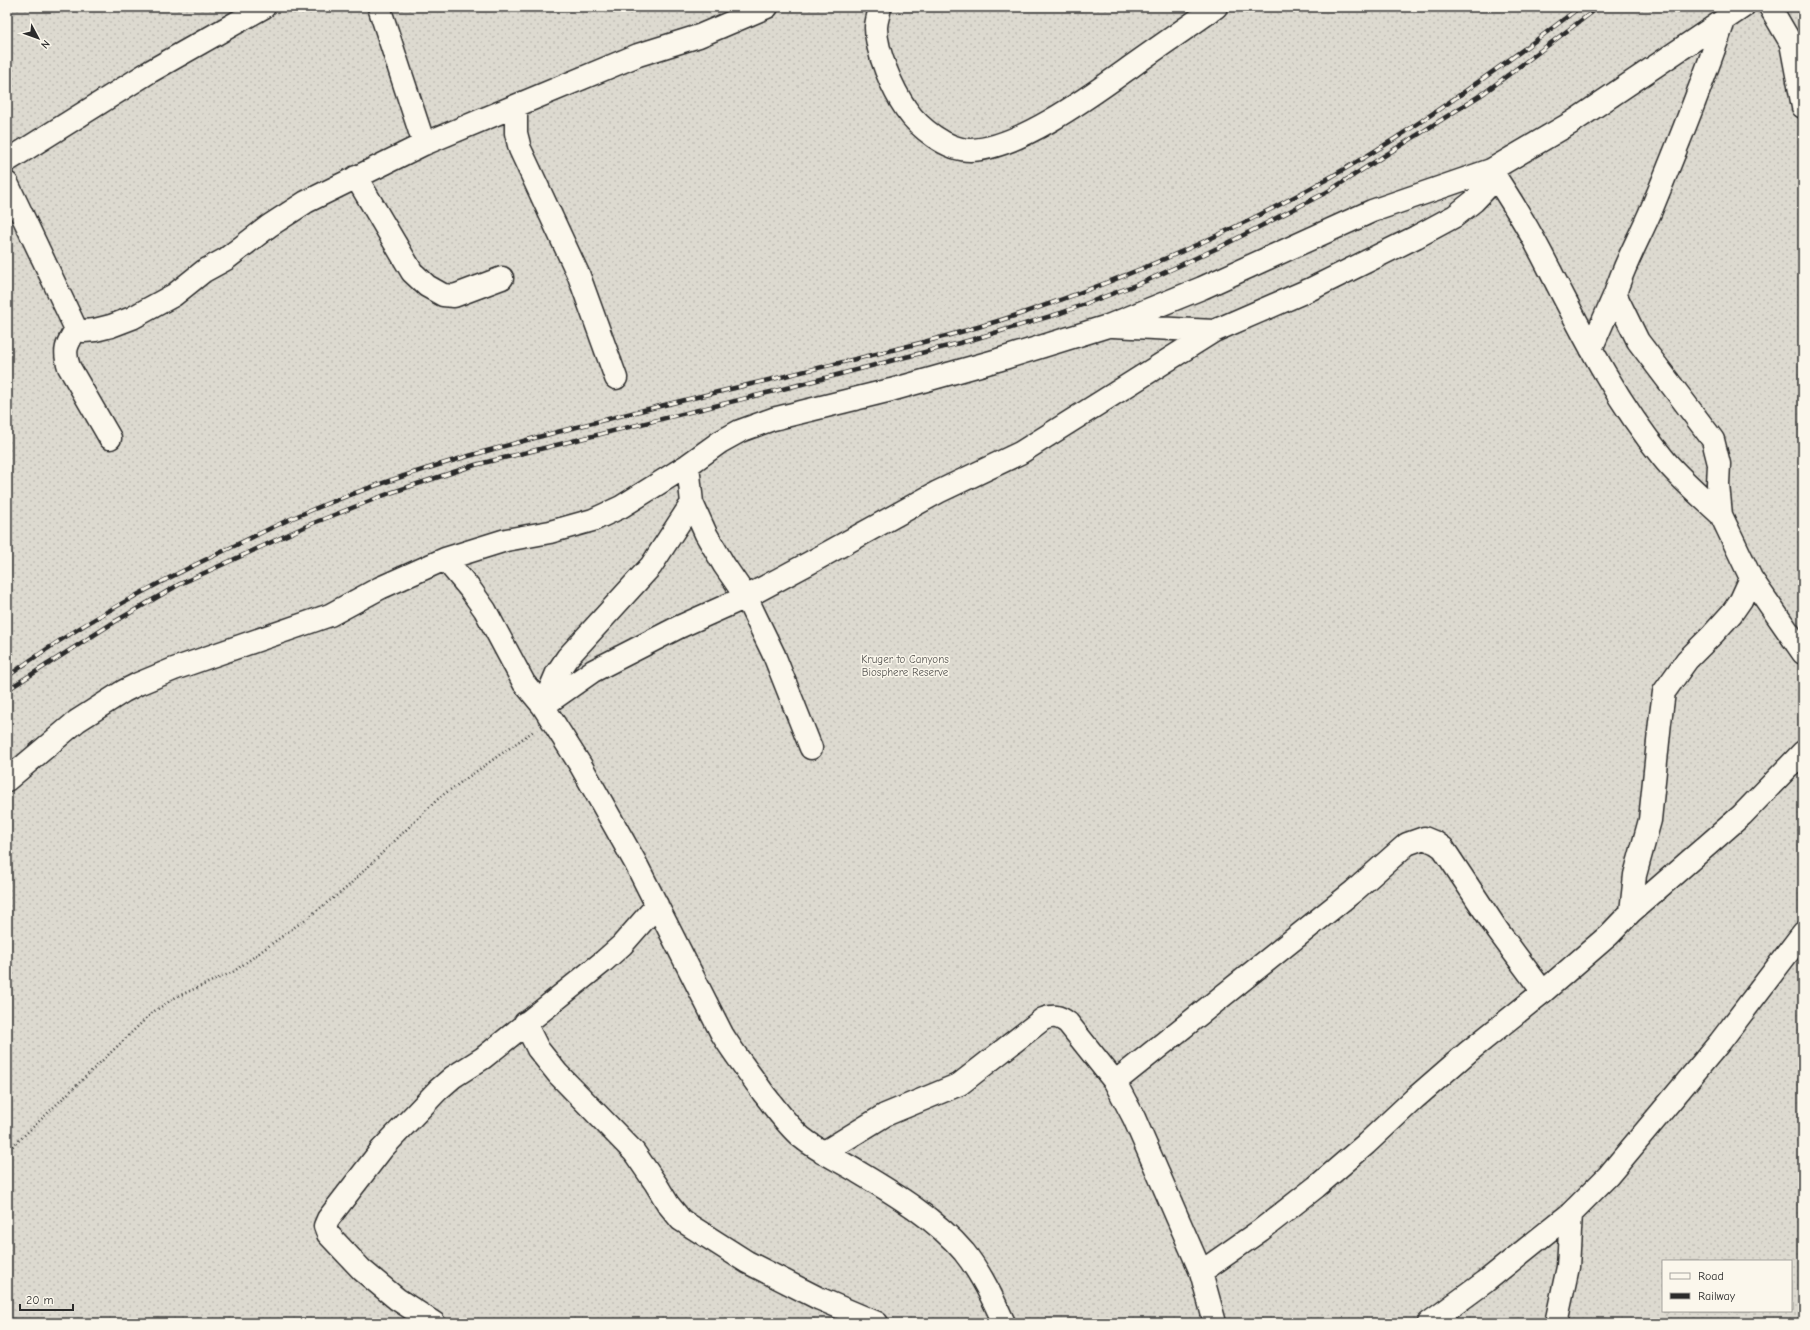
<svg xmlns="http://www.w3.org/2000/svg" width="1810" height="1330" font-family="'Comic Neue',sans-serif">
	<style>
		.grass { fill: url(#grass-dots); stroke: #84827e; fill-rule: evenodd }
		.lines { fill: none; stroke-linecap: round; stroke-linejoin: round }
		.minor-casing { stroke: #2b2b2b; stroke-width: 25 }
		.path { stroke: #2b2b2b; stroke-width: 2.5; stroke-dasharray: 1 3; stroke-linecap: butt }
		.minor { stroke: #fbf7ec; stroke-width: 22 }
		.rail-casing { stroke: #2b2b2b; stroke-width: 4.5 }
		.rail { stroke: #fbf7ec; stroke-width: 3; stroke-dasharray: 9; stroke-linecap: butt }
		.labels { text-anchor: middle; stroke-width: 3; stroke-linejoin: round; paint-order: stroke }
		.park-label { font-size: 11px; fill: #585754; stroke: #fbf7ec }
	</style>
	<defs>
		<pattern id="grass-dots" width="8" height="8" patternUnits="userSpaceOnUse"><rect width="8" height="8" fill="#dddad0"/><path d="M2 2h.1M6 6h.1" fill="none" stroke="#bebbb3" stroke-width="1.8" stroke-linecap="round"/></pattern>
	</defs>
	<rect width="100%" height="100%" fill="#fbf7ec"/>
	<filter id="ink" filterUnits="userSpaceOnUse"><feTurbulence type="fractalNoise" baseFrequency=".025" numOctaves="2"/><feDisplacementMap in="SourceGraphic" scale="8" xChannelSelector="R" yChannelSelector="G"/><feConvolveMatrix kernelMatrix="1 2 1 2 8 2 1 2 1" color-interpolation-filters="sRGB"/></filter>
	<g filter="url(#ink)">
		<path class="grass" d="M7 7H1803V1323H7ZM1663 1261H1791V1311H1663Z"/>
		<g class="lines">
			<g class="minor-casing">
				<path id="minor" d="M379 7 424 144
					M880 7C879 14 876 21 876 28 876 52 893 90 906 109 919 128 947 150 970 150 1019 149 1093 94 1132 66 1160 46 1188 27 1216 7
					M1770 7 1791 43 1803 107
					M1725 18C1703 82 1678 145 1652 208 1640 237 1624 264 1615 294L1638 341 1713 440 1719 464 1718 484 1721 515 1751 578 1803 653
					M516 106V133L520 149 579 276 616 378
					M7 161 151 71 264 7
					M1491 170C1509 197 1526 224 1541 253 1578 324 1612 396 1663 458 1678 477 1703 498 1721 515
					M356 177 412 272 427 286 443 295 454 296 502 278
					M7 183 76 329 84 331 95 330 111 326 132 318 174 295 204 271 226 259 269 226 306 202 424 144 638 55 699 36 767 7
					M1113 326 1214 331
					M76 329C67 344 63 350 69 367L110 438
					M1591 349 1615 294
					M688 465 692 503 706 534 724 565 746 597 774 655 811 748
					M445 559 470 589 485 610 524 683 543 706 581 766 635 862 722 1034C735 1055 750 1074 764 1094 776 1109 787 1125 801 1137 819 1152 839 1160 858 1172 895 1194 936 1219 964 1252 981 1273 993 1299 1004 1323
					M543 706 593 671 679 627 746 597 813 561 938 492 1020 453 1214 331 1311 289 1416 237 1455 216 1474 201 1496 178
					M543 706 557 673 567 658 651 566 692 503
					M7 780 77 721 124 691 138 684 174 669 330 615 380 588 445 559 506 540 550 532 593 520 621 507 688 465 720 442 740 431 773 419 891 390 998 360 1108 326 1202 288 1372 211 1491 170 1571 123 1743 7
					M1631 912 1635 875 1650 820 1660 722 1664 692 1687 660 1713 634 1732 613 1741 600 1751 578
					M525 1023 538 1049 558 1074 634 1152 656 1184 668 1204 681 1220 747 1262 818 1298 877 1323
					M1115 1082 1354 891 1407 844 1424 838 1436 843 1443 848 1498 931 1543 992
					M823 1153 885 1115 960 1084 1043 1019C1053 1015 1059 1016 1068 1023L1115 1082 1134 1118 1201 1272
					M434 1323 397 1299 362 1270 328 1234 325 1226 328 1219 382 1149 438 1090 453 1077 483 1058 604 961 622 945 657 905
					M1215 1323 1201 1272 1261 1230 1316 1187 1366 1144 1414 1099 1468 1052 1543 992 1609 935 1631 912 1742 815 1803 752
					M1429 1323 1485 1282 1571 1213 1608 1176 1720 1042 1803 933
					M1556 1323 1568 1267 1571 1213"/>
			</g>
			<path class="path" d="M7 1152 153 1012 176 997 233 972 303 921 344 890 440 797 535 730"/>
			<use href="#minor" class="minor"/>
			<g class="rail-casing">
				<path id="rail" d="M7 677C77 625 153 584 232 547 255 536 278 524 302 514 361 489 422 469 483 452 580 425 679 401 777 378 858 358 941 340 1020 314 1151 270 1279 212 1396 138 1459 97 1520 53 1580 7
					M7 690 116 621 180 584 311 524 390 493 475 465 779 390 971 340 1061 313 1146 281 1224 245 1327 192 1484 93 1599 7"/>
			</g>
			<use href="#rail" class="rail"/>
		</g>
	</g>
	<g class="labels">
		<g class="park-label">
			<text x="905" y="663">Kruger to Canyons<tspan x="905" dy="13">Biosphere Reserve</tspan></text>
		</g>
	</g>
	<rect width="1810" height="1330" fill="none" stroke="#fbf7ec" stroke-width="24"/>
	<rect x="12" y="12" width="1786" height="1306" fill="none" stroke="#2b2b2b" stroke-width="1.5" filter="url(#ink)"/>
	<rect x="1662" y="1260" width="130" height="52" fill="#fbf7ec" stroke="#a8a59f"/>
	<rect x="1670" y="1273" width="20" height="6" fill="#fbf7ec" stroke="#a8a59f"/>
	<text x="1698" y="1280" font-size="12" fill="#2b2b2b">Road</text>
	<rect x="1670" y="1293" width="20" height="6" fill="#2b2b2b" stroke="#a8a59f"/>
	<text x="1698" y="1300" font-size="12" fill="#2b2b2b">Railway</text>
	<g transform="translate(38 38) rotate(131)" stroke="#fbf7ec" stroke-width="3" paint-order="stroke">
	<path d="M0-3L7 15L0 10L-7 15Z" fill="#2b2b2b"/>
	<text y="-6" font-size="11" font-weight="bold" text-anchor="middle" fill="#2b2b2b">N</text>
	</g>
	<path d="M20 1304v6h53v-6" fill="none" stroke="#2b2b2b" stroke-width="2"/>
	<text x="26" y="1304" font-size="12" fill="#2b2b2b" stroke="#fbf7ec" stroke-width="3" paint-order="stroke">20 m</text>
</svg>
